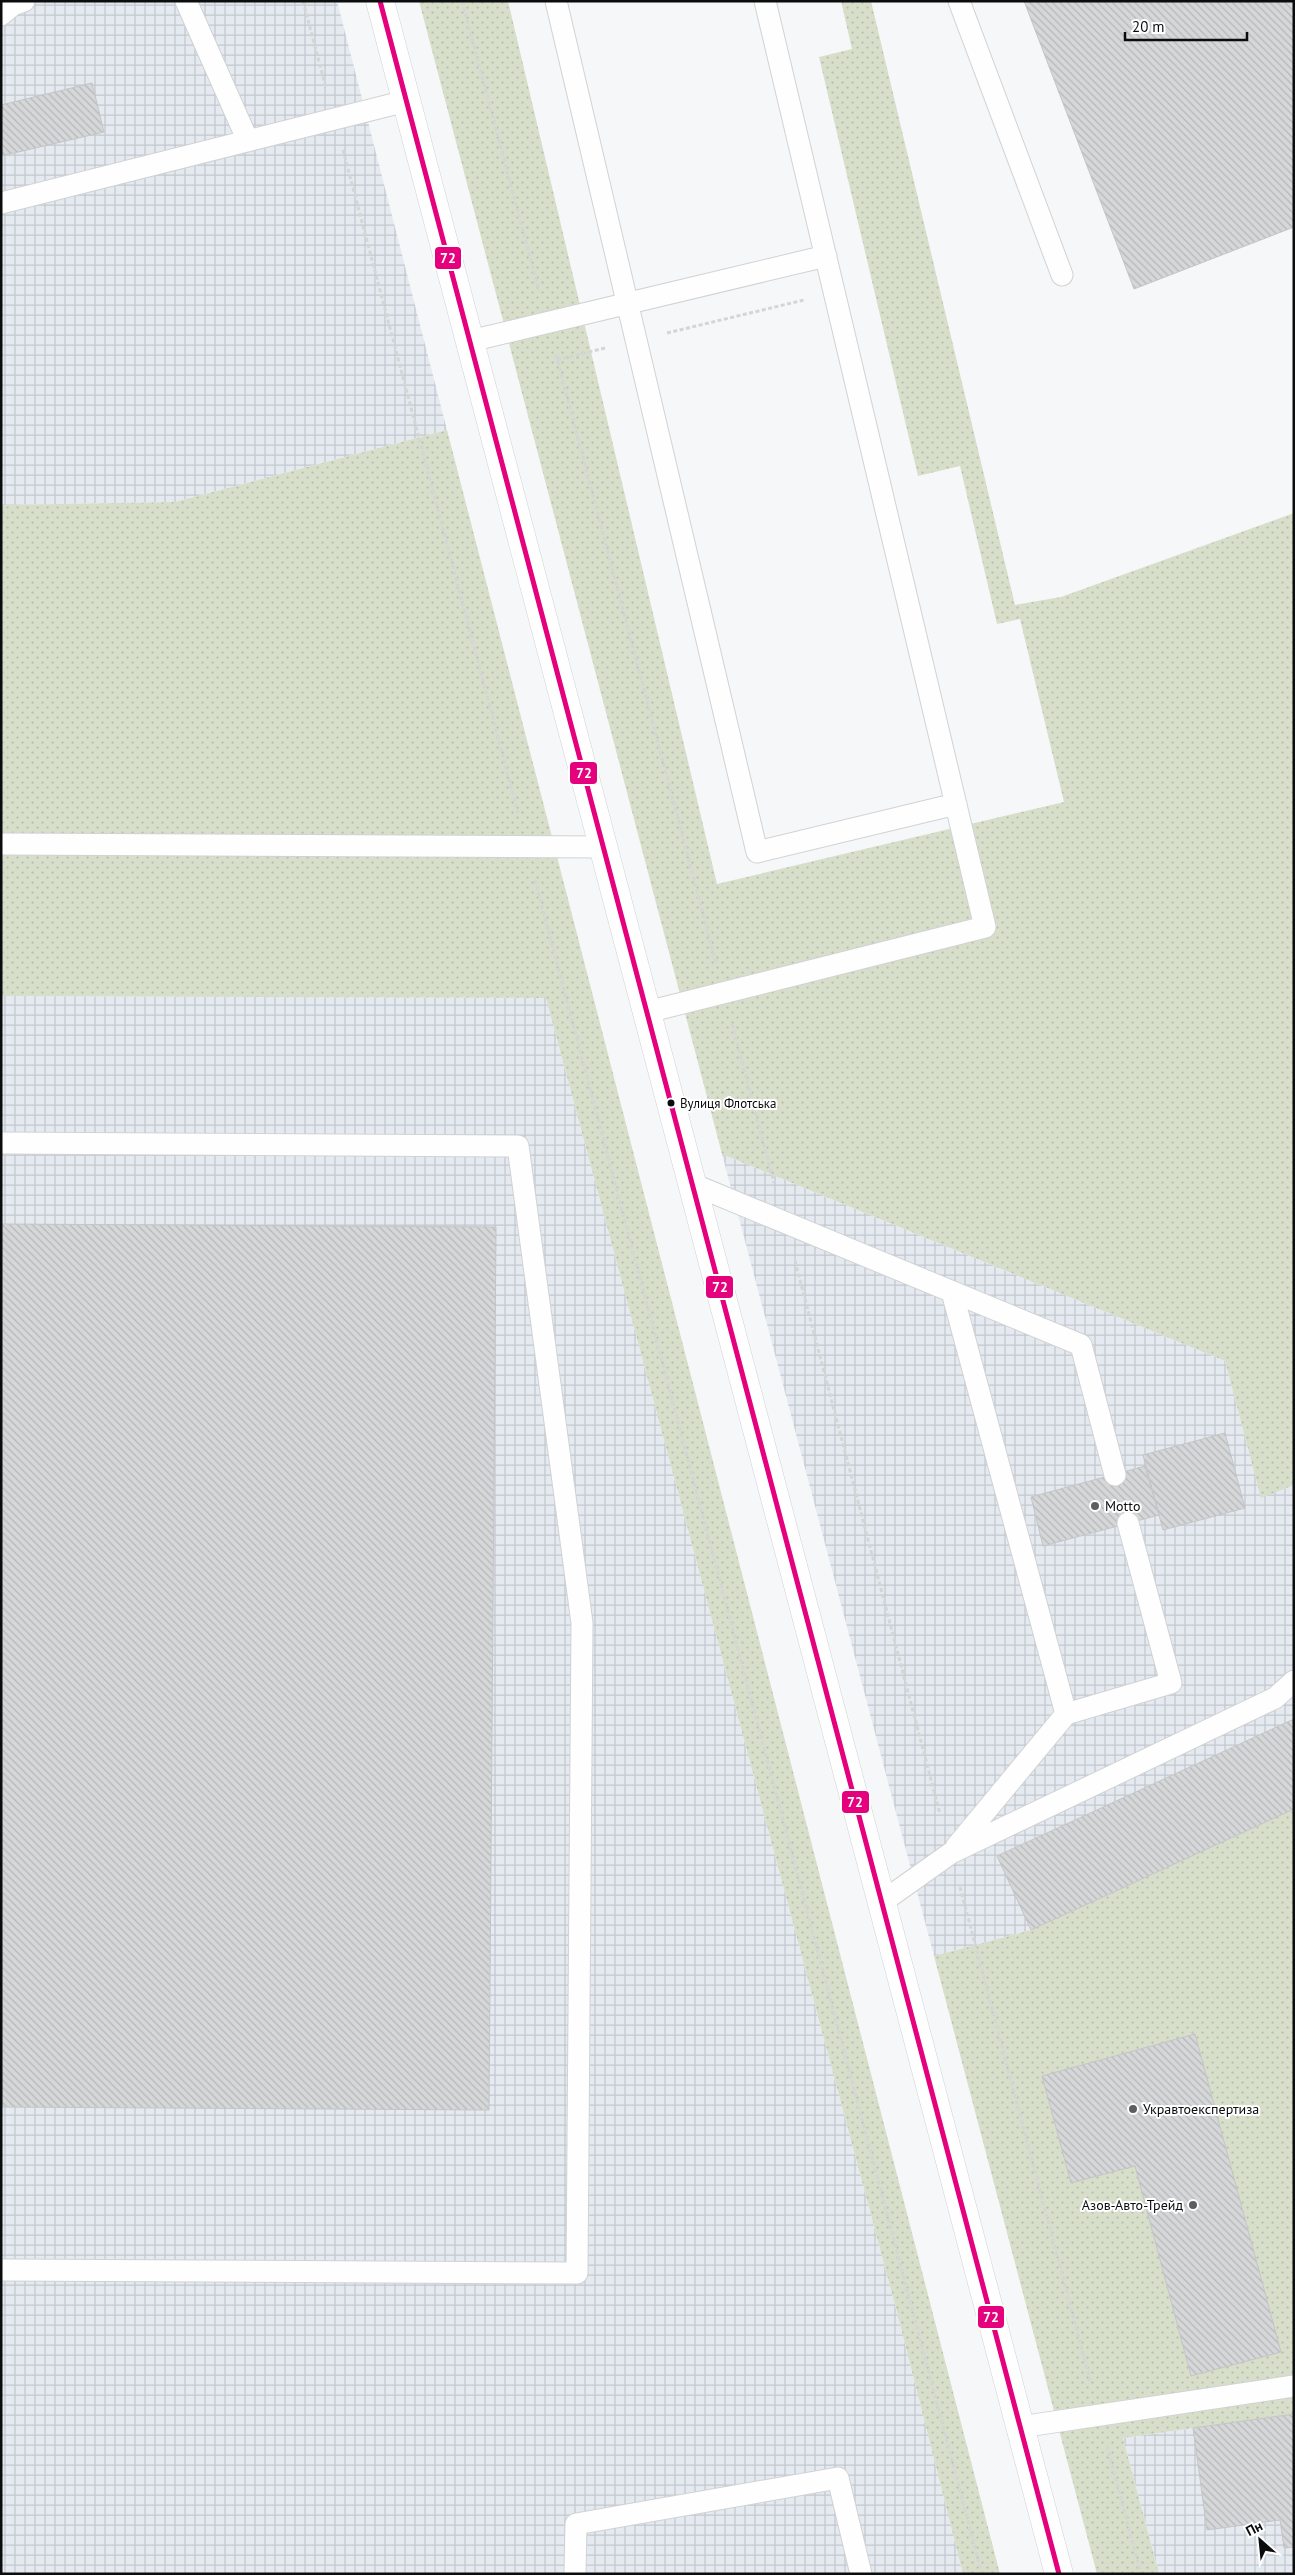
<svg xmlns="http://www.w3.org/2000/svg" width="1295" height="2575" font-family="'PT Sans',sans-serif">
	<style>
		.industrial { fill: url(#industrial-grid) }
		.grass { fill: url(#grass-dots) }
		.building { fill: url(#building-back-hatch); stroke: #c4c5c6 }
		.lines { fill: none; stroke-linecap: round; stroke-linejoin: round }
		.service-casing { stroke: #d1d2d4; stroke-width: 23 }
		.tertiary-casing { stroke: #d1d2d4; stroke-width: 29 }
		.path { stroke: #d4d5d5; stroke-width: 3; stroke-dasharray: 4 2.5; stroke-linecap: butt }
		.service { stroke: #fefefe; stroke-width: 21 }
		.tertiary { stroke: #fefefe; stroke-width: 28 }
		.bus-1-casing { stroke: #fff; stroke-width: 9 }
		.bus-1 { stroke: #e5007d; stroke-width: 5 }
		.bus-dot { fill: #0b0c0d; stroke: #fff; stroke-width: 2 }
		.poi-dot { fill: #5d5e60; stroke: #fff; stroke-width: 2 }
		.labels { text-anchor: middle; stroke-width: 4; stroke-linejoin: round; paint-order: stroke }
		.bus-label { font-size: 13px; fill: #0b0c0d; stroke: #fff; text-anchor: start }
		.poi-label { font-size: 14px; fill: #0b0c0d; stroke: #fff; text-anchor: start }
		.line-badge { stroke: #fff; stroke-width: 2 }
		.badge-label { font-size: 14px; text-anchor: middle; font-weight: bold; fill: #fff }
	</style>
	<defs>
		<pattern id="industrial-grid" width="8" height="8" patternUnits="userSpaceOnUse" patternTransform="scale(1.25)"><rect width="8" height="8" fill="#e4eaf0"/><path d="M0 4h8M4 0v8" fill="none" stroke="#c2c8cd"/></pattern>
		<pattern id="grass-dots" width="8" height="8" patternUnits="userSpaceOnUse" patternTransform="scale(1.25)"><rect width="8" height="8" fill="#d7dfcb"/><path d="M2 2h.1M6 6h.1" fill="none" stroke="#b7bead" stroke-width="1.8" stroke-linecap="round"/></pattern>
		<pattern id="building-back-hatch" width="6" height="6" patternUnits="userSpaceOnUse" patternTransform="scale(1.25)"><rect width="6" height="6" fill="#d5d7d8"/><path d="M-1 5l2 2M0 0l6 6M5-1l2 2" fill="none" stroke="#b6b7b8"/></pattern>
	</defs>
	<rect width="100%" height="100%" fill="#f5f7f9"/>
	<path class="industrial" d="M1 1H337L447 430 175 502 1 505Z
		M1 996 546 998 899 2320 963 2574H1Z
		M722 1154 1225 1361 1261 1497 1294 1485V1809L1031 1930 934 1956Z
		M1294 2414V2574H1159L1123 2438Z"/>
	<path class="grass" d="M419 1H508L717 884 1064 802 1020 619 997 624 960 466 918 476 819 57 852 49 841 1H871L1015 605 1061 597 1294 513V1485L1261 1498 1225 1361 722 1154Z
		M447 430 1000 2574H963L899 2320 546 998 1 996V505L175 502Z
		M1294 1809V2414L1123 2438 1159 2574H1097L934 1956 1031 1930Z"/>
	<path class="building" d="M1024 1H1294V227L1134 289Z
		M92 83 104 132 1 156V105Z
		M1 1224 496 1227 489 2110 1 2107Z
		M1225 1433 1245 1508 1163 1530 1143 1455Z
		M1145 1466 1159 1515 1043 1546 1031 1497Z
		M1294 1719V1809L1031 1930 997 1856Z
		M1195 2034 1281 2352 1191 2376 1135 2166 1071 2183 1042 2076Z
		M1294 2414V2547L1284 2548 1280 2520 1207 2530 1193 2428Z"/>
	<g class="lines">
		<g class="service-casing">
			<path id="service" d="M186 1 248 141
				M556 1 757 852 956 804
				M959 1 1062 275
				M1 15 13 5 24 1
				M1 203 406 101
				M470 341 826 256
				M1 844 603 847
				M647 1012 985 927 765 1
				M1 1143 518 1146 582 1623 577 2273 1 2270
				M692 1184 1081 1345 1115 1475
				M952 1292 1066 1714
				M956 1847 1066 1714 1171 1683 1128 1523
				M882 1902 951 1853 1275 1698 1294 1681
				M1020 2427 1294 2386
				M575 2574 576 2524 838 2478 861 2574"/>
		</g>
		<g class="tertiary-casing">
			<path id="tertiary" d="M380 1 1059 2574"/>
		</g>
		<path class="path" d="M303 1 326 88
			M462 1 539 291
			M343 150 518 813
			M667 333 804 300
			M556 355 716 963
			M557 360 605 348
			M535 880 982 2574
			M732 1024 774 1183
			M795 1261 940 1814
			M960 1887 1091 2384
			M1107 2446 1141 2574"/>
		<use href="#service" class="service"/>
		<use href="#tertiary" class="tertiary"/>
		<g class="bus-1-casing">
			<path id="bus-1" d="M380 1 1059 2574"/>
		</g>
		<use href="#bus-1" class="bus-1"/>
	</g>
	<circle class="bus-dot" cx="671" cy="1103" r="4.5"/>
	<g class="poi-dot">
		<circle cx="1095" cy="1506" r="5"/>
		<circle cx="1133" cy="2109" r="5"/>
		<circle cx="1193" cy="2205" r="5"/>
	</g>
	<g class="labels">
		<g class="bus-label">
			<text x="680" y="1108">Вулиця Флотська</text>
		</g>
		<g class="poi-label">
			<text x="1105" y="1511">Motto</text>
			<text x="1143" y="2114">Укравтоекспертиза</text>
			<text x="1183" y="2210" text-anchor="end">Азов-Авто-Трейд</text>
		</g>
	</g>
	<g class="line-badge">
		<rect x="434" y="246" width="28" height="24" rx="5" fill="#e5007d"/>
		<rect x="569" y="761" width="29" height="24" rx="5" fill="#e5007d"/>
		<rect x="705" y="1275" width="29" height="24" rx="5" fill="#e5007d"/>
		<rect x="841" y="1790" width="29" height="24" rx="5" fill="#e5007d"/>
		<rect x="977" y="2305" width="28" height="24" rx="5" fill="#e5007d"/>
	</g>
	<g class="badge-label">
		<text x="448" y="263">72</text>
		<text x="584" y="778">72</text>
		<text x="720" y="1292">72</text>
		<text x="855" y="1807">72</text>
		<text x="991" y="2322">72</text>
	</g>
	<rect width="1295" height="2575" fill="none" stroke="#0b0c0d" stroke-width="5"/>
	<g transform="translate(1260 2540) rotate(333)" stroke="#ffffff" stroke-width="4" paint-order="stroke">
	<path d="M0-4L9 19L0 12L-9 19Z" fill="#0b0c0d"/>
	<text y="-8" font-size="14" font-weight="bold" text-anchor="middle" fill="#0b0c0d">Пн</text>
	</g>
	<path d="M1125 32v8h122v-8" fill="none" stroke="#0b0c0d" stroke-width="2.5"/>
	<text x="1132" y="32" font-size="15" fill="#0b0c0d" stroke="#ffffff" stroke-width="4" paint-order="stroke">20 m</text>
</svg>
